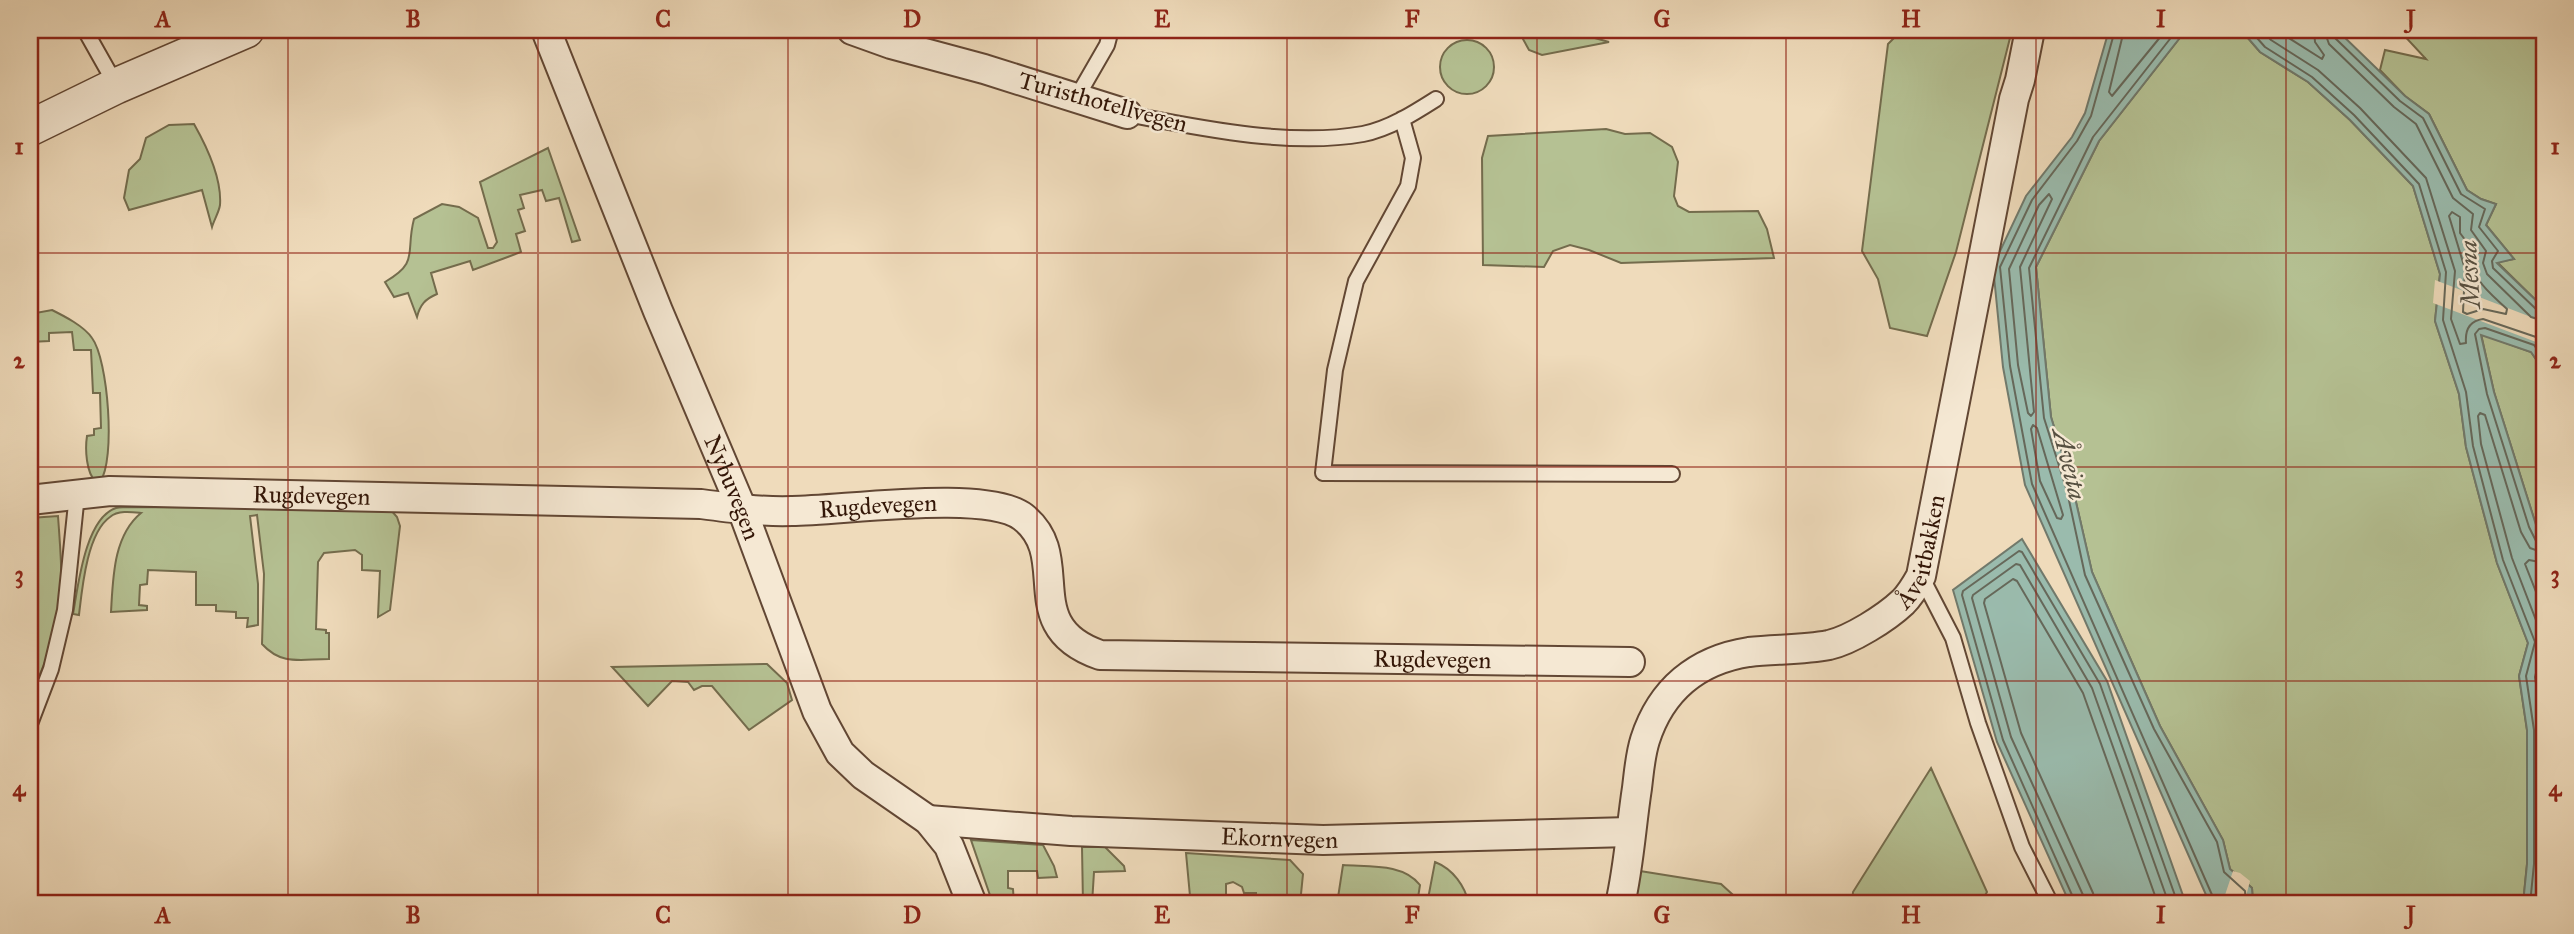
<svg xmlns="http://www.w3.org/2000/svg" width="2574" height="934" font-family="'IM FELL Great Primer',serif">
	<style>
		.green { fill: #b5c193; stroke: #746c4d; stroke-width: 2 }
		.water { fill: #9abbad; stroke: #71796b; stroke-width: 2 }
		.pier { fill: #efdbbb }
		.lines { fill: none; stroke-linecap: round; stroke-linejoin: round }
		.shore { stroke: #66685a; stroke-width: 2 }
		.service-casing { stroke: #624734; stroke-width: 18 }
		.minor-casing { stroke: #624734; stroke-width: 32 }
		.tertiary-casing { stroke: #624734; stroke-width: 38 }
		.service { stroke: #f5e8d3; stroke-width: 14 }
		.minor { stroke: #f5e8d3; stroke-width: 28 }
		.tertiary { stroke: #f5e8d3; stroke-width: 35 }
		.grid { fill: none; stroke: #8f2418; stroke-width: 2; stroke-opacity: 0.55 }
		.labels { text-anchor: middle; stroke-width: 5; stroke-linejoin: round; paint-order: stroke }
		.street-label { font-size: 24px; fill: #331607; stroke: #f5e8d3 }
		.water-label { font-size: 26px; font-style: italic; fill: #575041; stroke: #f5e8d3 }
		.neatline { fill: none; stroke: #8f2418; stroke-width: 2.5 }
		.grid-label { font-size: 23px; text-anchor: middle; font-weight: bold; fill: #8f2418 }
	</style>
	<rect width="100%" height="100%" fill="#efdbbb"/>
	<filter id="stains"><feTurbulence type="fractalNoise" baseFrequency=".00286" numOctaves="4"/><feColorMatrix values="0 0 0 0 .2 0 0 0 0 .09 0 0 0 0 .02 0 0 0 .5 -.17"/></filter>
	<radialGradient id="worn" r=".72"><stop offset=".6" stop-color="#630" stop-opacity="0"/><stop offset="1" stop-color="#630" stop-opacity=".3"/></radialGradient>
	<path class="green" d="M1518 30H1566L1609 42 1542 55 1529 50Z
		M1902 30H2012L1956 252 1927 336 1890 328 1878 279 1862 251 1888 44Z
		M2186 30H2241L2260 52 2308 82 2350 120 2413 186 2440 274 2435 321 2459 394 2466 447 2497 563 2528 643 2519 676 2527 730V864L2523 904H2253L2252 888 2230 869 2223 840 2160 726 2092 572 2073 489 2051 417 2036 267 2099 141Z
		M2399 30H2544V308L2497 262 2514 259 2486 225 2496 204 2481 199 2467 190 2429 114 2405 96 2380 70 2385 50 2426 59Z
		M1440 67a27 27 0 1 1 54 0a27 27 0 1 1-54 0Z
		M194 124C207 147 222 178 220 205 219 212 214 220 212 227L202 190 129 210 124 198 129 170 140 159 146 138 169 125Z
		M1606 129 1625 134 1650 133 1672 147 1678 162 1674 196 1678 206 1689 212 1758 211 1767 229 1774 258 1621 263 1589 250 1570 245 1553 251 1544 267 1483 265 1482 158 1488 136Z
		M548 148 580 240 572 242 559 198 546 201 542 190 520 195 524 208 518 210 525 231 516 234 521 252 473 270 470 261 431 273 437 294C425 299 420 305 417 317L408 293 394 297 385 282C420 262 405 253 414 219L442 204 459 207 478 218 488 248H493L497 242 480 182Z
		M52 310C64 316 84 326 92 338 108 359 116 460 100 482H96C86 473 85 449 87 436L94 435V429L101 428 100 393H93L91 350H74L72 332 49 333V341L30 342V314Z
		M2481 334 2531 352 2544 371V543L2536 525 2494 392Z
		M133 507 390 509 397 517 400 526 390 610 378 617 380 571 362 570V555L355 550 324 553 318 562 316 629 326 630V633H329V659C301 659 282 666 262 644L264 574 257 515 250 516 258 584V625L247 627 248 618H236V612L216 611V605H196V572L148 570 147 584 140 585 139 605 147 606V610L111 612C113 579 113 536 141 513 132 512 118 510 110 517 87 533 82 589 79 615L73 614C78 587 85 518 116 508 121 507 128 507 133 507Z
		M58 516C60 545 63 575 61 604 58 636 43 667 30 697V518Z
		M767 664 787 683 792 700 749 730 712 686H702L694 690 688 682 672 681 648 706 612 667Z
		M1931 768 1987 892 1980 904H1852L1853 892Z
		M971 840 1043 845 1054 866 1057 877 1038 878 1037 871H1008V888L1013 889 1014 904H993Z
		M1082 847H1105L1124 866 1125 871 1094 872 1092 904H1083Z
		M1186 853 1290 860 1303 874 1300 904H1256V893H1244L1242 887 1233 882 1226 884V904H1199L1190 896Z
		M1435 862C1453 869 1465 886 1469 904H1427Z
		M1343 865C1369 867 1403 863 1420 885L1417 904H1337Z
		M1640 871 1721 884 1743 904H1634Z"/>
	<path class="water" d="M2109 30H2186L2099 141 2036 267 2051 417 2073 489 2092 572 2160 726 2223 840 2230 869 2252 888 2253 904H2210L2025 485 2003 367 1993 266 2026 196 2072 137 2085 113Z
		M2241 30H2337L2405 96 2429 114 2467 190 2481 199 2496 204 2486 225 2514 259 2497 263 2544 308V371L2531 352 2481 335 2494 392 2536 525 2544 543V904H2523L2527 864V730L2519 676 2528 643 2497 563 2466 447 2459 394 2435 321 2440 274 2413 186 2350 120 2308 82 2260 52Z
		M2022 539 2107 681 2186 904H2070L1997 742 1953 590Z"/>
	<path class="pier" d="M2435 280 2544 322V345L2433 303Z
		M2233 871 2240 873 2250 881 2244 904H2222Z"/>
	<g class="lines">
		<path class="shore" d="M2115 30 2091 116 2077 141 2032 200 2000 267 2010 366 2032 484 2216 904
			M2124 30 2109 92 2112 96 2166 30
			M2177 30 2093 137 2029 268 2044 418 2067 491 2085 575 2154 729 2217 842 2224 872 2245 891 2246 904
			M2250 30 2265 47 2312 77 2354 115 2419 184 2446 272 2443 320 2466 392 2473 446 2503 560 2535 642 2526 676 2534 730V864L2530 904
			M2262 30 2271 40 2318 70 2360 108 2426 178 2455 271 2451 319 2460 344 2466 343C2465 331 2469 321 2483 319L2536 337 2544 344
			M2276 30 2322 59 2324 55 2315 42 2314 30
			M2324 30 2329 44 2394 107 2416 124 2453 198 2473 214 2471 230 2486 251 2483 263 2487 274 2531 317 2544 321
			M2333 30 2335 38 2400 101 2423 118 2461 194 2485 209 2479 227 2498 251 2492 261 2493 268 2537 310 2544 312
			M2049 194 2052 199 2020 267 2034 412 2031 416 2028 413 2018 365 2009 269 2039 205Z
			M2452 212 2460 217V233L2474 252C2469 279 2489 292 2507 309L2506 314 2483 309 2467 314 2463 312 2465 269 2449 216Z
			M2544 359 2534 345 2485 328 2479 329 2475 334 2487 394 2529 527 2536 541 2544 544
			M2033 425 2037 428 2063 515 2061 519 2057 518 2040 481 2031 429Z
			M2544 563 2529 560 2525 564 2544 612
			M2076 904 2003 740 1962 595 1963 591 2019 551 2022 552 2100 684 2178 904
			M2085 904 2083 895 2011 737 1972 598 1973 595 2016 564 2020 565 2092 688 2169 904
			M2095 904 2093 893 2021 733 1984 603 1985 599 2013 579 2017 581 2083 693 2158 904
			M2539 904 2543 864V730L2535 677 2544 641 2512 558 2481 444 2478 416 2480 413 2485 415 2521 532 2530 548 2544 553"/>
		<g class="service-casing">
			<path id="service" d="M85 30 116 85
				M1077 97 1107 45 1111 30
				M1127 114C1200 128 1289 147 1363 134 1389 129 1414 113 1436 99
				M1402 119 1413 158 1408 186 1356 281 1335 370 1323 473 1672 474
				M1921 576 1953 638 1978 723 2022 847 2051 904
				M30 724 51 669 65 610 77 494"/>
		</g>
		<g class="minor-casing">
			<g id="minor">
				<path id="s1" d="M546 30 658 311 742 509 817 711 840 753 863 775 928 820 949 846 972 904"/>
				<path d="M852 30 891 44 984 69 1127 114"/>
				<path id="s2" d="M30 500 110 491 701 504C731 508 761 512 792 511 841 511 986 489 1023 517 1075 558 1016 626 1100 655L1630 662"/>
				<path id="s3" d="M928 820 1071 831 1323 840 1630 832"/>
				<path id="s4" d="M1620 904C1629 866 1631 827 1637 788 1639 772 1640 756 1645 740 1661 690 1697 660 1749 652 1775 649 1803 650 1829 645 1851 640 1886 618 1903 602 1910 595 1916 585 1921 576L2014 99 2020 80 2030 30"/>
			</g>
		</g>
		<g class="tertiary-casing">
			<path id="tertiary" d="M30 128 116 86 246 30"/>
		</g>
		<use href="#service" class="service"/>
		<use href="#minor" class="minor"/>
		<use href="#tertiary" class="tertiary"/>
	</g>
	<path class="grid" d="M288 30V904M538 30V904M788 30V904M1037 30V904M1287 30V904M1537 30V904M1786 30V904M2036 30V904M2286 30V904M30 253H2544M30 467H2544M30 681H2544"/>
	<g class="labels">
		<g class="street-label">
			<text transform="translate(1103 102) rotate(15)" y="8">Turisthotellvegen</text>
			<text dy="8" stroke="none"><textPath href="#s1" startOffset="494">Nybuvegen</textPath></text>
			<text dy="8" stroke="none"><textPath href="#s2" startOffset="282">Rugdevegen</textPath></text>
			<text dy="8" stroke="none"><textPath href="#s2" startOffset="849">Rugdevegen</textPath></text>
			<text dy="8" stroke="none"><textPath href="#s4" startOffset="532">Åveitbakken</textPath></text>
			<text dy="8" stroke="none"><textPath href="#s2" startOffset="1498">Rugdevegen</textPath></text>
			<text dy="8" stroke="none"><textPath href="#s3" startOffset="352">Ekornvegen</textPath></text>
		</g>
		<g class="water-label">
			<text transform="translate(2469 274) rotate(-93)" y="9">Mesna</text>
			<text transform="translate(2070 464) rotate(76)" y="9">Åveita</text>
		</g>
	</g>
	<rect width="2574" height="934" fill="none" stroke="#efdbbb" stroke-width="77"/>
	<rect x="38" y="38" width="2498" height="857" class="neatline"/>
	<g class="grid-label">
		<text x="163" y="27">A</text>
		<text x="413" y="27">B</text>
		<text x="663" y="27">C</text>
		<text x="912" y="27">D</text>
		<text x="1162" y="27">E</text>
		<text x="1412" y="27">F</text>
		<text x="1662" y="27">G</text>
		<text x="1911" y="27">H</text>
		<text x="2161" y="27">I</text>
		<text x="2411" y="27">J</text>
		<text x="19" y="154">1</text>
		<text x="2555" y="154">1</text>
		<text x="19" y="368">2</text>
		<text x="2555" y="368">2</text>
		<text x="19" y="582">3</text>
		<text x="2555" y="582">3</text>
		<text x="19" y="796">4</text>
		<text x="2555" y="796">4</text>
		<text x="163" y="923">A</text>
		<text x="413" y="923">B</text>
		<text x="663" y="923">C</text>
		<text x="912" y="923">D</text>
		<text x="1162" y="923">E</text>
		<text x="1412" y="923">F</text>
		<text x="1662" y="923">G</text>
		<text x="1911" y="923">H</text>
		<text x="2161" y="923">I</text>
		<text x="2411" y="923">J</text>
	</g>
	<rect width="100%" height="100%" filter="url(#stains)"/>
	<rect width="100%" height="100%" fill="url(#worn)"/>
</svg>
